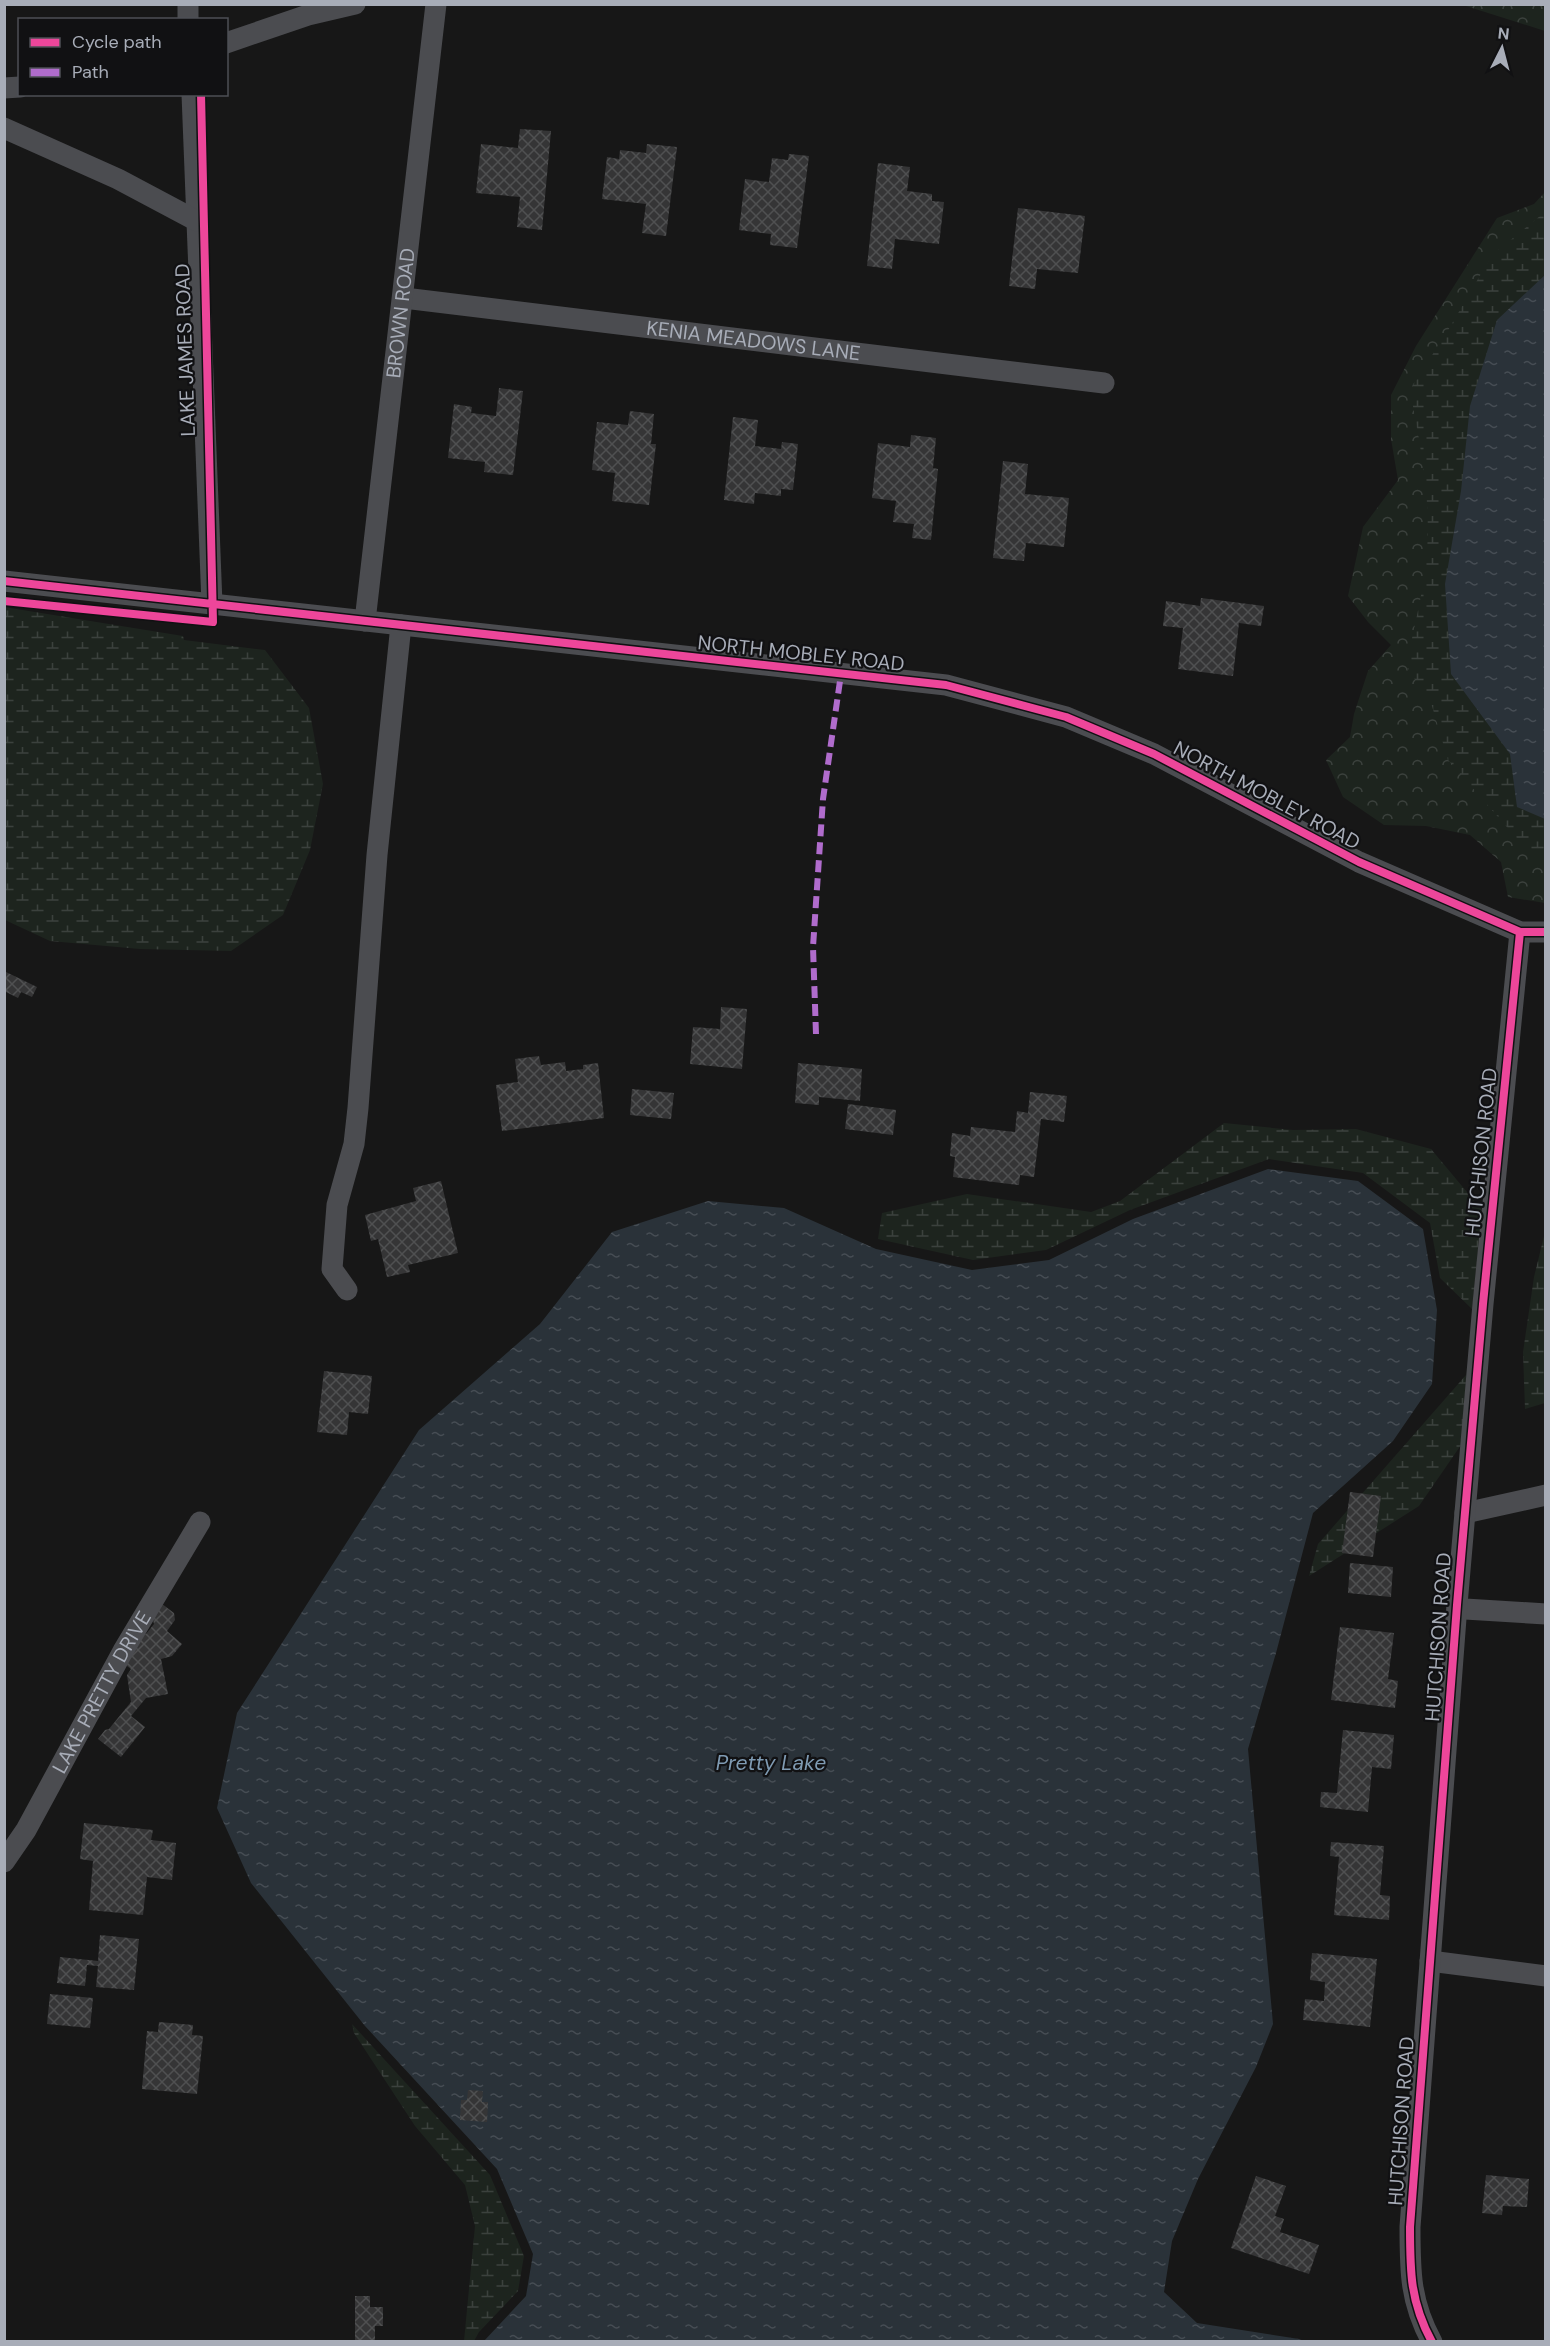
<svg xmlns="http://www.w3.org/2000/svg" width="1550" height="2346" font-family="'DM Sans',sans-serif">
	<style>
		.forest { fill: url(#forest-crowns) }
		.wetland { fill: url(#wetland-marsh) }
		.water { fill: url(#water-ripples) }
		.building { fill: url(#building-cross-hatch) }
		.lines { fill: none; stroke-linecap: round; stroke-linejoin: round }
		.minor { stroke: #4b4c50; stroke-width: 21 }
		.quiet { stroke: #b06ccc; stroke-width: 6; stroke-dasharray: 12 6; stroke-linecap: butt }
		.cycleway-casing { stroke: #111113; stroke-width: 11 }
		.cycleway { stroke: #ed469a; stroke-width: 8 }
		.labels { text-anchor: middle; stroke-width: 4.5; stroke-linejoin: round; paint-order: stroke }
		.street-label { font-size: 20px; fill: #a8adb8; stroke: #111113 }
		.water-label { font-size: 21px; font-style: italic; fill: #7f9bb3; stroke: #111113 }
	</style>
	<defs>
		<pattern id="forest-crowns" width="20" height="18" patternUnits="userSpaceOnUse" patternTransform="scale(1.5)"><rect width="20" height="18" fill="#1d241e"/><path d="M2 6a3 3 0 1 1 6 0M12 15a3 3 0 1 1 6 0" fill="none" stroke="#3b413d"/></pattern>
		<pattern id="wetland-marsh" width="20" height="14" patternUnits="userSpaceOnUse" patternTransform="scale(1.5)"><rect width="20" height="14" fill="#1d241e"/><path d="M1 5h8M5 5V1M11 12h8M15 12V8" fill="none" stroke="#3b413d"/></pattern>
		<pattern id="water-ripples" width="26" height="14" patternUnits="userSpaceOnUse" patternTransform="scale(1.5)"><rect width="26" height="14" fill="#2a3239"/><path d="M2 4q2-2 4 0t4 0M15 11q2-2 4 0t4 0" fill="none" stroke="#464d54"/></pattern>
		<pattern id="building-cross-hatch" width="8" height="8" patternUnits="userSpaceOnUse" patternTransform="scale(1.5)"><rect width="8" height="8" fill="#353536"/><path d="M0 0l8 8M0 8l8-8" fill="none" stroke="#4f5051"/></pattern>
	</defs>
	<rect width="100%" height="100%" fill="#171717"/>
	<path class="forest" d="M1463 5H1545V31L1466 6Z
		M1545 192V903L1508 897 1501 862 1470 835 1426 826 1384 825 1343 797 1326 760 1350 737 1354 714 1368 671 1391 645 1368 622 1348 596 1363 527 1398 480 1391 439V395L1416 346 1497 218 1534 204Z"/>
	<path class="wetland" d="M1545 212V854L1528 851 1448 760 1432 706 1406 666C1414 628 1424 590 1427 552 1431 497 1420 444 1410 390L1450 327 1492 255Z
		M4 607 183 636 184 640 265 650 309 708 323 784 310 850 283 915 231 951 140 949 50 941 5 920Z
		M1224 1123 1293 1130 1356 1129 1431 1149 1482 1210 1472 1309 1440 1278 1430 1223 1363 1173 1269 1159 1130 1210 1046 1250 973 1260 878 1239 882 1213 967 1194 1091 1212 1120 1201Z
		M1545 1232V1403L1525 1409 1523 1352 1534 1277Z
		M1467 1368 1461 1445 1419 1506 1309 1576 1318 1544 1466 1375Z
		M352 2024 490 2175 524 2256 518 2291 479 2332 474 2341H464L475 2226 465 2185 415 2126 354 2033Z"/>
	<path class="water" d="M1545 275V819L1517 807 1510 754 1451 674 1445 584 1461 491 1470 406 1497 320Z
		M1268 1169 1358 1181 1423 1229 1437 1310 1432 1384 1393 1441 1313 1513 1276 1653 1248 1749 1273 2024 1256 2067 1198 2179 1172 2241 1164 2292 1197 2323 1299 2339 1304 2341H484L526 2296 533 2254 497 2169 365 2026 251 1883 217 1808 237 1713 419 1430 540 1324 612 1232 708 1201 784 1208 876 1249 972 1270 1049 1260 1133 1219Z"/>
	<path class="building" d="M520 129 551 131 542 230 517 227 520 197 476 193 481 144 518 148Z
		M647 144 677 147 666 236 642 233 646 204 602 199 607 157 619 159 620 150 646 153Z
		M789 154 809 156 797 248 770 245 771 234 739 230 745 179 769 182 772 158 788 160Z
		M878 163 910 167 907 191 932 194V201L944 202 939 244 895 239 892 269 867 266Z
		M1018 208 1085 216 1078 273 1037 269 1035 289 1009 286Z
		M499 388 523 391 513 475 484 472 485 462 448 458 454 404 472 407 471 413 496 416Z
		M630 411 654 414 651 444H656L649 505 612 501 615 473 592 470 597 422 628 425Z
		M733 417 758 420 755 446 781 449 782 442 798 444 793 490 781 489V496L755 493 754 504 724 500Z
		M911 435 936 438 933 468 938 469 931 540 912 538 914 524 893 522 896 501 872 498 878 443 910 447Z
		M1003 461 1028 464 1025 494 1069 498 1064 547 1026 543 1024 561 993 558Z
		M1201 598 1264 606 1261 626 1239 623 1233 676 1178 669 1183 628 1163 626 1166 601 1200 606Z
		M4 971 37 987 32 997 21 992 18 998 4 991Z
		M721 1007 747 1009 742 1069 690 1064 693 1027 720 1029Z
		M539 1056 541 1065 565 1062 566 1071 583 1069V1065L598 1063 604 1118 502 1131 496 1085 518 1082 515 1059Z
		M798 1063 862 1069 860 1101 819 1097V1105L795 1103Z
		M632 1089 674 1093 671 1119 630 1115Z
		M1030 1092 1067 1096 1064 1122 1041 1119 1034 1177 1020 1175 1019 1185 953 1177 955 1157 950 1156 952 1133 970 1136 971 1127 1015 1132 1017 1111 1028 1113Z
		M848 1104 896 1110 893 1135 845 1129Z
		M441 1181 458 1253 408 1265 410 1272 387 1277 378 1239 371 1241 365 1215 416 1201 413 1188Z
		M324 1371 372 1376 368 1414 349 1412 347 1435 317 1432Z
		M1350 1492 1381 1496 1373 1557 1342 1553Z
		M1350 1563 1393 1567 1391 1597 1348 1593Z
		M162 1604 174 1613 175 1620 167 1631 182 1644 172 1656 161 1659 168 1694 146 1698 131 1716 145 1727 121 1757 98 1739 105 1730 109 1729 131 1702 127 1675 131 1669 119 1660 139 1635 146 1634 154 1624 152 1616Z
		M1340 1627 1394 1633 1388 1679 1398 1681 1395 1708 1331 1700Z
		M1343 1730 1394 1735 1391 1769 1372 1767 1368 1812 1320 1807 1321 1792 1337 1793Z
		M84 1823 153 1830 151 1840 176 1843 172 1880 147 1877 143 1915 89 1910 93 1861 80 1859Z
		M1331 1842 1384 1846 1380 1895 1390 1896 1389 1920 1334 1915 1339 1857 1330 1856Z
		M100 1935 139 1939 134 1990 96 1987 98 1966 87 1965 85 1986 57 1983 60 1957 98 1961Z
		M1312 1953 1377 1959 1370 2027 1303 2020 1305 1999 1324 2001 1325 1982 1310 1980Z
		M50 1994 93 1998 90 2028 47 2024Z
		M159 2022 193 2025 192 2035 203 2036 197 2094 142 2089 147 2031 158 2032Z
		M468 2090 483 2091 482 2102H488L487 2122 460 2120 461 2100H467Z
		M1486 2175 1529 2179 1527 2207 1503 2206 1502 2215 1482 2213Z
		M1256 2176 1286 2186 1275 2216 1284 2219 1280 2232 1319 2245 1309 2274 1231 2248Z
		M355 2296H370V2307H383V2326H375V2342H355Z"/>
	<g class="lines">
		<g class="minor">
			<path d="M188 4V20"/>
			<path d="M226 43 308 15 355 4"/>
			<path d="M4 88 20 87"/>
			<path d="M192 94 212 604"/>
			<path d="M4 128 118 179 197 221"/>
			<path id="s1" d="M404 298 1104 383"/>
			<path d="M4 581 946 685 1066 717 1154 754 1359 862 1520 932H1546"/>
			<path id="s2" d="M365 621 436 4"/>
			<path d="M347 1290 332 1269 337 1205 354 1144 358 1108 377 855 401 625"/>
			<path d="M1465 1513 1546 1495"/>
			<path d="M1457 1605 1465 1609 1546 1614"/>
			<path id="s3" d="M4 1862 26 1830 123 1651 200 1522"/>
			<path d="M1430 1961 1546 1976"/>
			<path d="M1432 2342C1410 2302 1410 2271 1410 2227L1457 1605 1483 1304 1520 932"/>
		</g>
		<path class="quiet" d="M816 1034 813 947 823 799 841 674"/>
		<g class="cycleway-casing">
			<path id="cycleway" d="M4 581 946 685 1066 717 1154 754 1359 862 1520 932H1546
				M4 601 213 622 201 94
				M1432 2342C1410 2302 1410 2271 1410 2227L1457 1605 1483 1304 1520 932"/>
		</g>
		<use href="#cycleway" class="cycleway"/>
	</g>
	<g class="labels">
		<g class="street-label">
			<text dy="7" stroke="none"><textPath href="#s2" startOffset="310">BROWN ROAD</textPath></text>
			<text dy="7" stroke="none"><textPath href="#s1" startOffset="352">KENIA MEADOWS LANE</textPath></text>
			<text transform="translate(185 350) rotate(-92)" y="7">LAKE JAMES ROAD</text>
			<text transform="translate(801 653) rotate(6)" y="7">NORTH MOBLEY ROAD</text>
			<text transform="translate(1267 795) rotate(28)" y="7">NORTH MOBLEY ROAD</text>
			<text transform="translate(1481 1152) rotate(-84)" y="7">HUTCHISON ROAD</text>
			<text transform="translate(1438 1637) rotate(-86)" y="7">HUTCHISON ROAD</text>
			<text dy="7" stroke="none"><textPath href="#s3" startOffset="196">LAKE PRETTY DRIVE</textPath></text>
			<text transform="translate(1401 2121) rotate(-86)" y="7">HUTCHISON ROAD</text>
		</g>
		<g class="water-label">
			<text x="771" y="1770">Pretty Lake</text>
		</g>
	</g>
	<rect width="1550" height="2346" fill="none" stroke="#a8adb8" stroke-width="12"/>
	<rect x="18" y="18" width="210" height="78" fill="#111113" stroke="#4d4f55" stroke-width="1.5"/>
	<rect x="30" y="38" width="30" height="9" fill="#ed469a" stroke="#4d4f55" stroke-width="1.5"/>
	<text x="72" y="48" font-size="18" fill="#a8adb8">Cycle path</text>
	<rect x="30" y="68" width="30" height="9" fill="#b06ccc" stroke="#4d4f55" stroke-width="1.5"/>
	<text x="72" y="78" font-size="18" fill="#a8adb8">Path</text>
	<g transform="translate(1502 48) rotate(6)" stroke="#111113" stroke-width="4.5" paint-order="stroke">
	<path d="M0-4.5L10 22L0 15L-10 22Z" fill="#a8adb8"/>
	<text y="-9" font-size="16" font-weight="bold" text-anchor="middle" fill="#a8adb8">N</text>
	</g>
</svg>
